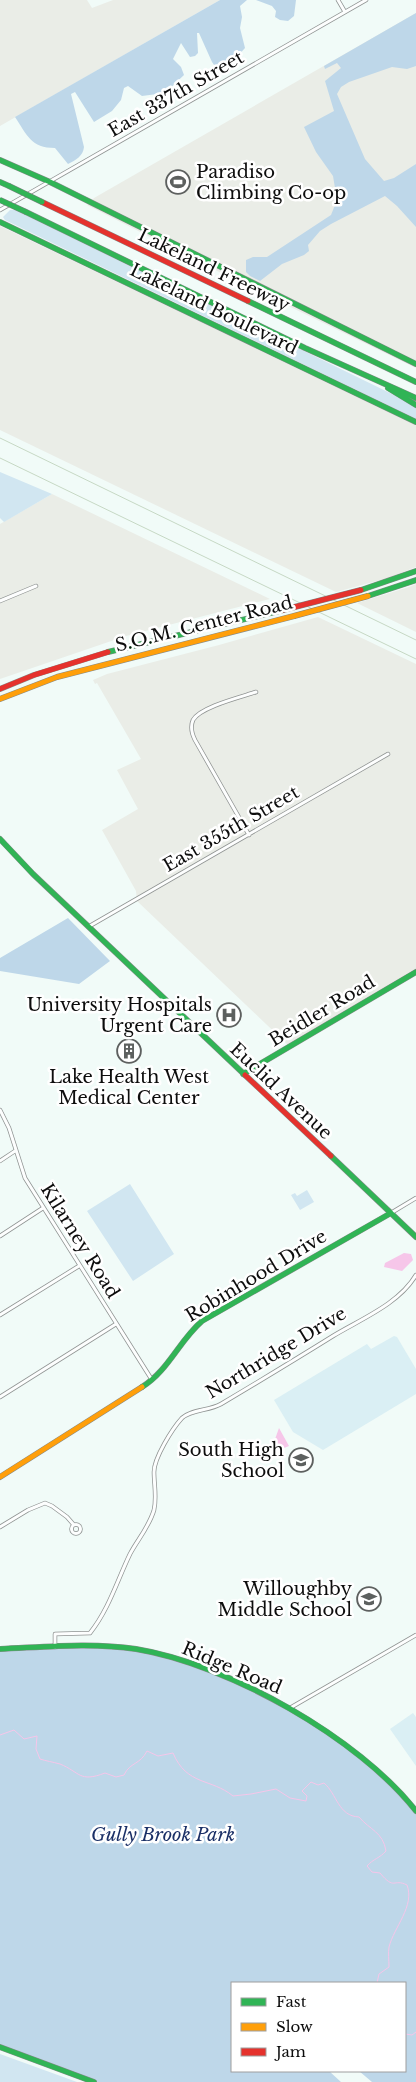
<svg xmlns="http://www.w3.org/2000/svg" width="416" height="2082" font-family="'Libre Baskerville',serif">
	<style>
		.industrial { fill: #eaede7 }
		.green { fill: #d1e6f1 }
		.forest { fill: #bed7e9 }
		.pitch { fill: #daeff4 }
		.water { fill: #f6c6e9 }
		.lines { fill: none; stroke-linecap: round; stroke-linejoin: round }
		.stream { stroke: #f6c6e9; stroke-width: 1 }
		.street-casing { stroke: #909493; stroke-width: 4.5 }
		.fast-casing { stroke: #868b89; stroke-width: 6 }
		.slow-casing { stroke: #868b89; stroke-width: 6 }
		.jam-casing { stroke: #868b89; stroke-width: 6 }
		.street { stroke: #fdfefe; stroke-width: 3 }
		.fast { stroke: #30b455; stroke-width: 5 }
		.slow { stroke: #ff9f0a; stroke-width: 5 }
		.jam { stroke: #e5322d; stroke-width: 5 }
		.rail { stroke: #c6d8c4; stroke-width: 1 }
		.fast-bridge-casing { stroke: #7d8180; stroke-width: 6; stroke-linecap: butt }
		.slow-bridge-casing { stroke: #7d8180; stroke-width: 6; stroke-linecap: butt }
		.jam-bridge-casing { stroke: #7d8180; stroke-width: 6; stroke-linecap: butt }
		.fast-bridge { stroke: #30b455; stroke-width: 5 }
		.slow-bridge { stroke: #ff9f0a; stroke-width: 5 }
		.jam-bridge { stroke: #e5322d; stroke-width: 5 }
		.labels { text-anchor: middle; stroke-width: 5; stroke-linejoin: round; paint-order: stroke }
		.street-label { font-size: 18px; fill: #0d0d0d; stroke: #fff }
		.poi-label { font-size: 18px; fill: #0d0d0d; stroke: #fff; text-anchor: end }
		.park-label { font-size: 18px; font-style: italic; fill: #1b3067; stroke: #fff }
	</style>
	<rect width="100%" height="100%" fill="#f1fbf8"/>
	<path class="industrial" d="M0 0H87L92 8 113 0H220L0 126Z
		M416 13V368L241 283 87 205 94 198Z
		M0 226 416 425V567L388 578 336 592 0 430Z
		M52 494 270 599 126 636 0 679V524Z
		M416 584V632L357 603 409 587Z
		M318 617 416 664V969L288 1045 137 901 136 891 102 830 138 809 117 770 141 759 97 683 95 684 93 680 107 674 219 645Z"/>
	<path class="green" d="M10 210H16L394 395 416 408V419L5 220 3 217Z
		M0 472 52 494 4 522 0 518Z
		M130 1184 174 1254 133 1281 87 1211Z
		M307 1190 314 1202 300 1210 291 1195 295 1193 297 1196Z
		M0 2054 77 2082H0Z"/>
	<path class="forest" d="M220 0H247L240 6 242 17 240 28 245 48C238 55 229 69 219 72L212 62 199 33H197L198 53 195 56 190 57 181 43 173 59 181 67 184 75 165 93 142 96 128 86 124 88 121 100 112 111 94 122 75 92 71 94 84 147C83 156 76 160 68 164L55 148C31 148 27 135 15 117Z
		M256 0H296L294 16 288 21 280 20 275 17 276 11 272 6Z
		M416 13V66L407 69 392 67 349 82 341 87 337 94 365 159 384 181 394 178 416 164V227L397 206 385 196 331 224 320 231 308 245 309 251 304 255 282 264 260 281 250 276 246 272V260L253 257H267L331 215 337 200 333 176 316 152 304 127 334 111 325 81 341 68 337 63 325 69 324 66Z
		M68 918 110 961 79 984 0 971V958Z
		M105 1646 136 1649 196 1664 290 1708 364 1759 409 1801 416 1811V2082H372L359 2071H405V1983H232V2071H329L341 2082H94L0 2047V1649Z"/>
	<path class="pitch" d="M394 1336 397 1337 416 1369V1394L323 1450 293 1432 274 1400 367 1344 371 1349Z
		M413 1713 416 1717V1766L390 1729Z"/>
	<path class="water" d="M404 1253 411 1254 413 1260 402 1271 384 1267 385 1263Z
		M279 1428 289 1446 284 1448 274 1442Z"/>
	<g class="lines">
		<path class="stream" d="M0 1735 14 1730 24 1739 37 1736 36 1749 40 1759C46 1761 53 1762 60 1764 80 1772 79 1783 105 1773L116 1777 124 1775C130 1762 140 1765 147 1751L158 1756 173 1753C187 1786 211 1778 233 1796L251 1794 276 1789 290 1798 306 1801 307 1796 302 1791 311 1782 318 1785 324 1783C337 1794 338 1816 359 1817 370 1830 383 1832 386 1851 380 1858 373 1859 367 1866L372 1872 380 1873C395 1891 393 1878 407 1885 415 1906 394 1927 389 1947 388 1953 389 1960 389 1967L379 1974 377 1983
			M405 2034 412 2035 416 2032"/>
		<g class="street-casing">
			<path id="street" d="M338 0 345 12
				M0 210 366 0
				M0 601 36 586
				M249 835 195 740C192 734 190 727 193 720 200 707 241 697 256 692
				M88 927 388 754
				M0 1110 9 1128 25 1178 152 1380
				M0 1161 15 1151
				M391 1213 416 1198
				M0 1236 43 1208
				M0 1315 79 1266
				M0 1397 116 1324
				M71.5 1529a4.5 4.5 0 1 1 9 0a4.5 4.5 0 1 1-9 0Z
				M0 1527 28 1510 45 1503 52 1506 67 1517 74 1525
				M55 1647V1634L90 1633C109 1609 117 1581 130 1554 138 1539 149 1527 154 1510 157 1497 154 1485 154 1472 154 1458 172 1429 182 1418 192 1409 209 1411 221 1404 258 1382 296 1359 333 1336 361 1319 399 1304 416 1275
				M290 1708 416 1635"/>
		</g>
		<g class="fast-casing">
			<path id="fast" d="M0 160 50 182 416 364
				M0 182 9 186
				M26 212 305 348 416 398
				M0 222 416 422
				M248 301 416 382
				M388 388 416 405
				M361 590 416 571
				M368 596 416 580
				M108 652 283 610
				M0 839 33 874 245 1075
				M243 1074 416 972
				M331 1156 416 1237
				M142 1387C168 1371 179 1341 202 1321L391 1213
				M0 1649C45 1647 91 1642 136 1649 228 1664 359 1738 416 1811
				M0 2047 94 2082"/>
		</g>
		<g class="slow-casing">
			<path id="slow" d="M0 699 57 677 294 616
				M0 1477 142 1387"/>
		</g>
		<g class="jam-casing">
			<path id="jam" d="M42 202 248 301
				M0 689 34 675 108 652
				M245 1075 331 1156"/>
		</g>
		<use href="#street" class="street"/>
		<use href="#fast" class="fast"/>
		<use href="#slow" class="slow"/>
		<use href="#jam" class="jam"/>
		<path class="rail" d="M0 438 416 640
			M0 458 416 659"/>
		<g class="fast-bridge-casing">
			<path id="fast-bridge" d="M9 186 42 202
				M0 200 26 212"/>
		</g>
		<g class="slow-bridge-casing">
			<path id="slow-bridge" d="M294 616 368 596"/>
		</g>
		<g class="jam-bridge-casing">
			<path id="jam-bridge" d="M283 610 361 590"/>
		</g>
		<use href="#fast-bridge" class="fast-bridge"/>
		<use href="#slow-bridge" class="slow-bridge"/>
		<use href="#jam-bridge" class="jam-bridge"/>
	</g>
	<defs>
		<g id="stadium-ring" transform="scale(1.25)"><circle r="9.5" fill="#fff" stroke="#5d605f" stroke-width="1.5"/><path d="M0-5a6.5 5 0 1 0 0 10a6.5 5 0 1 0 0-10ZM-3.5-1.8h7v3.6h-7Z" fill="#5d605f"/></g>
		<g id="hospital-ring" transform="scale(1.25)"><circle r="9.5" fill="#fff" stroke="#5d605f" stroke-width="1.5"/><path d="M-5-5h3v3.5h4V-5h3V5h-3V1.5h-4V5h-3Z" fill="#5d605f"/></g>
		<g id="building-ring" transform="scale(1.25)"><circle r="9.5" fill="#fff" stroke="#5d605f" stroke-width="1.5"/><path d="M-4-6H4V6H1V3H-1V6H-4ZM-2.5-4.3h1.7v1.8h-1.7ZM.8-4.3h1.7v1.8H.8ZM-2.5-1h1.7V.8h-1.7ZM.8-1h1.7V.8H.8Z" fill="#5d605f"/></g>
		<g id="school-ring" transform="scale(1.25)"><circle r="9.5" fill="#fff" stroke="#5d605f" stroke-width="1.5"/><path d="M0-5L7-2L0 1L-7-2ZM-4 1L0 2.5L4 1V4Q0 6-4 4Z" fill="#5d605f"/></g>
	</defs>
	<g fill-rule="evenodd">
		<use href="#stadium-ring" x="178" y="182"/>
		<use href="#hospital-ring" x="229" y="1015"/>
		<use href="#building-ring" x="129" y="1051"/>
		<use href="#school-ring" x="301" y="1460"/>
		<use href="#school-ring" x="369" y="1599"/>
	</g>
	<g class="labels">
		<g class="street-label">
			<text transform="translate(176 94) rotate(-30)" y="6">East 337th Street</text>
			<text transform="translate(214 270) rotate(26)" y="6">Lakeland Freeway</text>
			<text transform="translate(214 309) rotate(26)" y="6">Lakeland Boulevard</text>
			<text transform="translate(204 624) rotate(-14)" y="6">S.O.M. Center Road</text>
			<text transform="translate(231 829) rotate(-30)" y="6">East 355th Street</text>
			<text transform="translate(322 1011) rotate(-31)" y="6">Beidler Road</text>
			<text transform="translate(281 1091) rotate(43)" y="6">Euclid Avenue</text>
			<text transform="translate(80 1241) rotate(58)" y="6">Kilarney Road</text>
			<text transform="translate(256 1276) rotate(-31)" y="6">Robinhood Drive</text>
			<text transform="translate(276 1353) rotate(-31)" y="6">Northridge Drive</text>
			<text transform="translate(232 1668) rotate(23)" y="6">Ridge Road</text>
		</g>
		<g class="poi-label">
			<text x="196" y="178" text-anchor="start">Paradiso<tspan x="196" dy="21">Climbing Co-op</tspan></text>
			<text x="212" y="1011">University Hospitals<tspan x="212" dy="21">Urgent Care</tspan></text>
			<text x="129" y="1083" text-anchor="middle">Lake Health West<tspan x="129" dy="21">Medical Center</tspan></text>
			<text x="284" y="1456">South High<tspan x="284" dy="21">School</tspan></text>
			<text x="352" y="1595">Willoughby<tspan x="352" dy="21">Middle School</tspan></text>
		</g>
		<g class="park-label">
			<text x="163" y="1841">Gully Brook Park</text>
		</g>
	</g>
	<rect x="231" y="1982" width="175" height="90" fill="#ffffff" stroke="#9e9e9e"/>
	<rect x="241" y="1998" width="25" height="8" fill="#30b455" stroke="#9e9e9e"/>
	<text x="276" y="2007" font-size="15" fill="#0d0d0d">Fast</text>
	<rect x="241" y="2023" width="25" height="8" fill="#ff9f0a" stroke="#9e9e9e"/>
	<text x="276" y="2032" font-size="15" fill="#0d0d0d">Slow</text>
	<rect x="241" y="2048" width="25" height="8" fill="#e5322d" stroke="#9e9e9e"/>
	<text x="276" y="2057" font-size="15" fill="#0d0d0d">Jam</text>
</svg>
